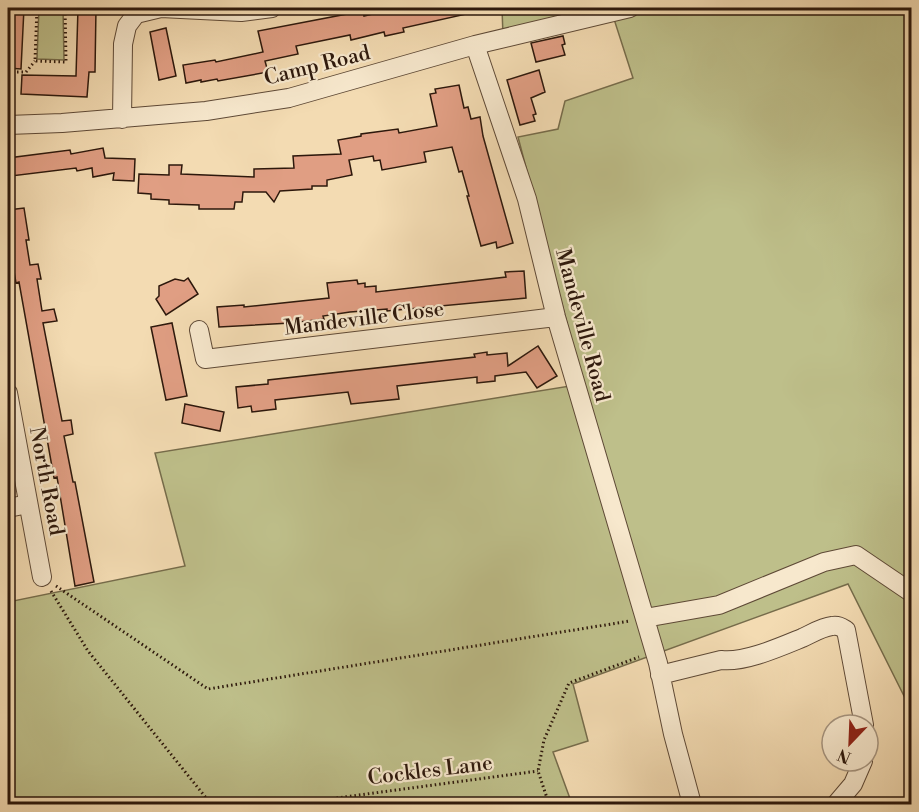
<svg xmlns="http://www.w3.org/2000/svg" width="919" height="812" font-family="'Libre Bodoni',serif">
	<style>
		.green { fill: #bebf8a; stroke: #766c4b; stroke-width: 1.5 }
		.building { fill: #e09e83; stroke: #2d180c; stroke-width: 1.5 }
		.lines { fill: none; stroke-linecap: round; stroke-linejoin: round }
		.street-casing { stroke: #5e4936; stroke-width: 20 }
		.path { stroke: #2d180c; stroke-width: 3; stroke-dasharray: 1.5 3; stroke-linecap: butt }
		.street { stroke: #f7e8cd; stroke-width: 18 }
		.labels { text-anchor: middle; stroke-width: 4.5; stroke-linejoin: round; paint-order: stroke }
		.street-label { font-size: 21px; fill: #2d180c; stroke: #f7e8cd }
	</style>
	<rect width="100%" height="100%" fill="#f3dbb2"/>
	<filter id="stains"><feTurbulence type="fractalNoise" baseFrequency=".00333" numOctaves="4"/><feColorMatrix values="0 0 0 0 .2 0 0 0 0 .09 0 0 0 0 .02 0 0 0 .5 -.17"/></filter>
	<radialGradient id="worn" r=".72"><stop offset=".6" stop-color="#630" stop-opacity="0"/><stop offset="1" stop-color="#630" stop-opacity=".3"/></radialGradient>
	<path class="green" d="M39 8H63L64 60 37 59Z
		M502 8H911V710L848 584 573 684 588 741 553 752 572 804H8V602L185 566 155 453 583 384 518 137 558 129 565 101 633 78 614 19 503 36Z"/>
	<path class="building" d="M8 8H24L21 69 8 68Z
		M78 8H96L95 72H89L87 97 21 94 22 75 76 76Z
		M414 8H471V13L403 28 404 32 385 36 384 32 351 40 350 35 296 46 298 54 265 61 268 72 218 81 217 79 201 82V80L186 83 183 65 215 60 216 62 263 52 258 31 363 11 364 16 381 12 382 14Z
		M166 28 176 76 159 80 150 32Z
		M563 36 565 44 562 45 565 55 536 62 531 43Z
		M539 70 545 92 531 98 536 114 533 115 535 121 520 125 507 80Z
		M459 85 464 108 468 107 471 119 480 117 483 136 513 243 497 248 496 242 481 246 467 196H469L462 171 459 172 452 147 424 152 426 162 382 170 380 160 374 161 373 156 349 160 352 175 327 180V186H312V189L280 191 274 202 266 192H243L242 202H235L234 209H199V205L169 204V200L151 199V194L138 193 139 174 169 175V165H182L181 174 254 177V169L294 168 293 156 341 154 338 140 361 136V134L398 129 399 133 437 126 430 94 436 93 435 89Z
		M103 148 105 158 135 159 134 181 113 180 114 173 93 177 92 168 77 171 76 168 11 176 10 173H8V158L70 150 71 154Z
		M24 208 29 240H26L30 265 38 264 41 279H37L42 311 54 309 57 321 43 323 62 421 71 420 73 434 64 436 73 482H75L94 582 75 586 57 477 54 478 19 282 16 283 8 237V210Z
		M524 271 526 298 387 311V309L350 312 323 316 324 319 291 323 219 327 217 307 244 305V307L329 298 327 283 357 280 358 284 365 283V287L376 286V292L506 277 505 272Z
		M188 278 198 294 166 315 156 299 159 296V286L175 279 184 281Z
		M172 323 187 396 166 400 151 327Z
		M538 346 557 376 537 388 526 372 495 376V381L477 383V377L397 386 399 399 351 404 348 392 275 400 276 409 252 412 251 406 238 408 236 387 268 384V380L475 357 474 354 487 352V355L507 353 508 366Z
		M185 404 224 412 220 431 182 423Z"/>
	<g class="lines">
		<g class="street-casing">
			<path id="street" d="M475 45 527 199 556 317 658 663 673 734 692 804
				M122 119 123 44 127 26 136 14 161 8 241 12 272 8
				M8 125 62 123 206 111 289 98 475 45 630 8
				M199 330 205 359 556 317
				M8 393 42 577
				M8 508 28 504
				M645 618 719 605 824 562 856 555 912 593
				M660 675 721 660C744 663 780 647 802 638 811 634 822 627 832 626 838 625 841 627 846 630L864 725
				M836 804 853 784 863 761"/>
		</g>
		<path class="path" d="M37 8 35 61 66 62 65 8
			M8 72H26L35 61
			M56 586 208 689 630 621
			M51 591 88 651 211 804
			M292 804 538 771
			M549 804 538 771 544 740 569 683 639 657"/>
		<use href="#street" class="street"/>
	</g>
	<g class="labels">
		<g class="street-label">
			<text transform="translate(317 65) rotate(-14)" y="7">Camp Road</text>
			<text transform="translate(364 318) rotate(-7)" y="7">Mandeville Close</text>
			<text transform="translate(583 325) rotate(75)" y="7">Mandeville Road</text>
			<text transform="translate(47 481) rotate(79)" y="7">North Road</text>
			<text transform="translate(430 770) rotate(-7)" y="7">Cockles Lane</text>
		</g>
	</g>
	<rect width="919" height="812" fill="none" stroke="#f3dbb2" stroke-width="30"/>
	<rect x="9" y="9" width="901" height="794" fill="none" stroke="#2d180c" stroke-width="3"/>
	<rect x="15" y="15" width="889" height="782" fill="none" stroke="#2d180c" stroke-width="1.5"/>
	<g transform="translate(850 743) rotate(203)"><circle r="28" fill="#f7e8cd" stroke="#a69580" stroke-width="1.5"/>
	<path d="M0-4.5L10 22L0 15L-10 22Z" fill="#8f2418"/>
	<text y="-9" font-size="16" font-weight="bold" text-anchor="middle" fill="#2d180c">N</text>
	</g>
	<rect width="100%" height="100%" filter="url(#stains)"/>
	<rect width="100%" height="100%" fill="url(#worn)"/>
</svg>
